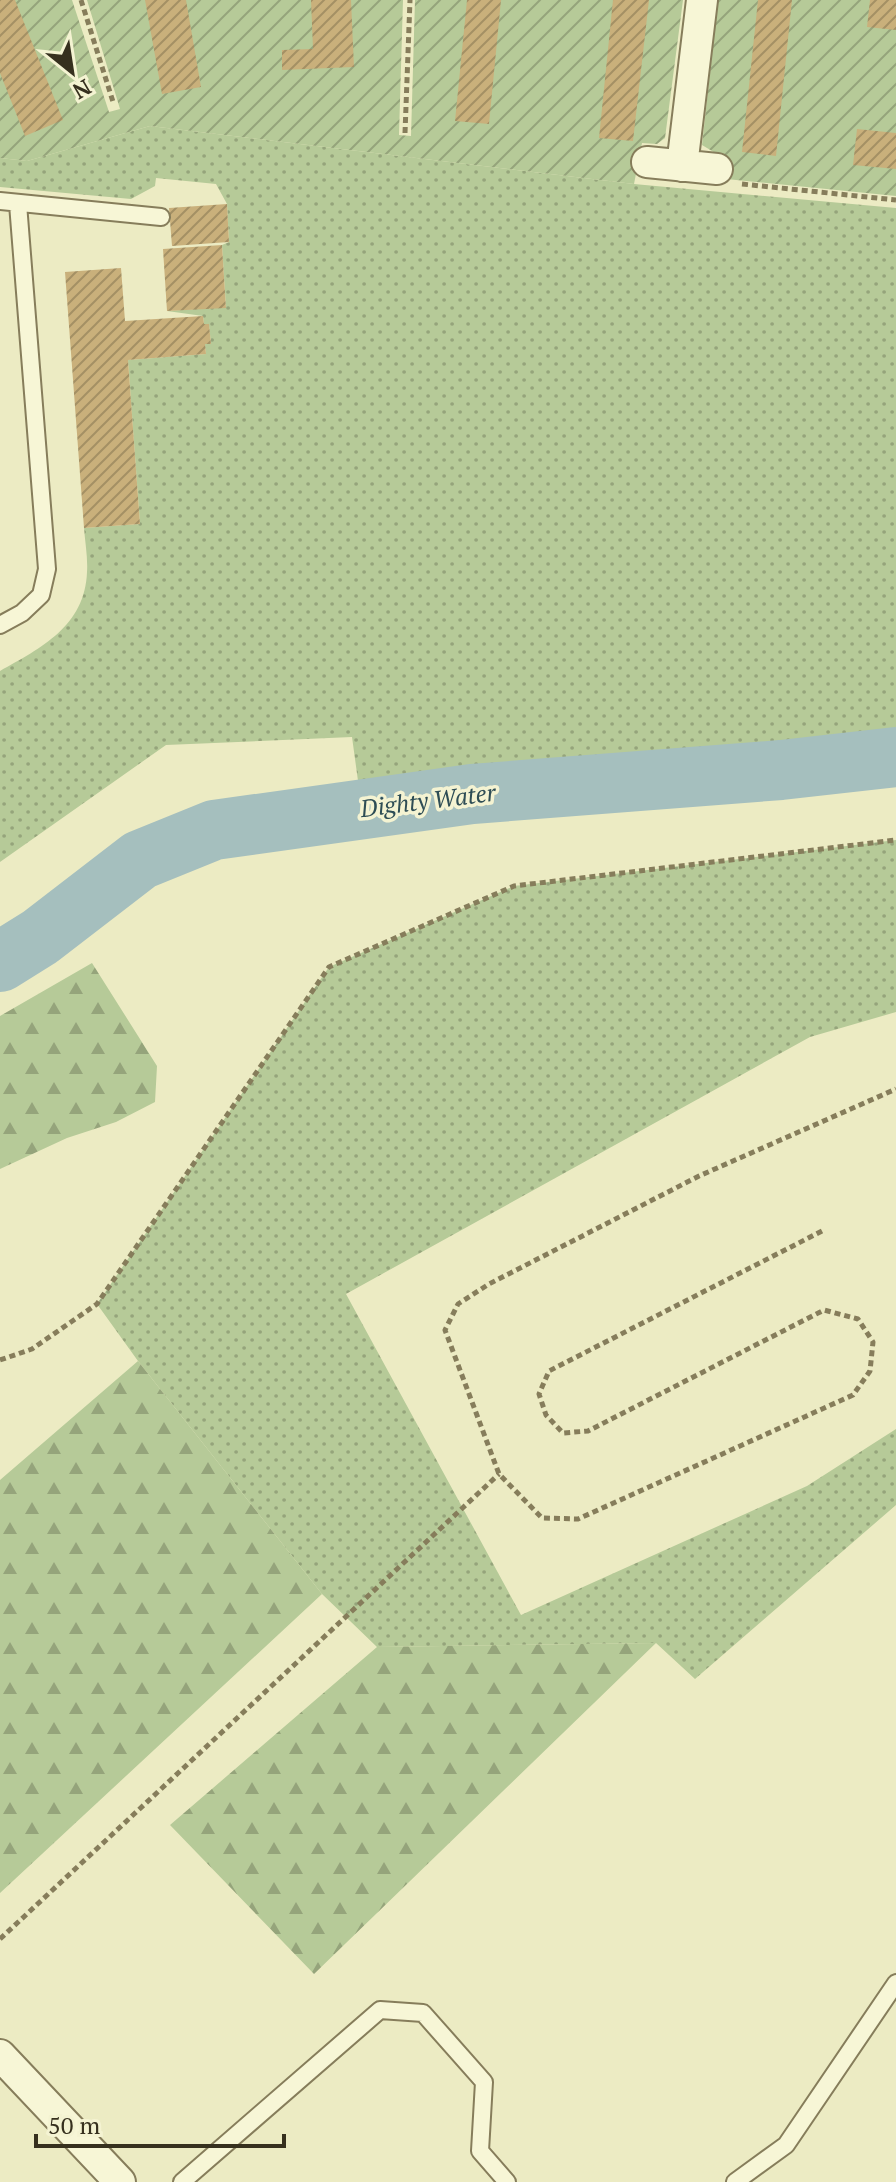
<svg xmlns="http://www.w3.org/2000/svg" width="896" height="2182" font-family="'PT Serif',serif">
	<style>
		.grass { fill: url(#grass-dots) }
		.forest { fill: url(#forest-firs) }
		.garden { fill: url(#garden-furrows) }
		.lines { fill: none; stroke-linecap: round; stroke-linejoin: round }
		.river { stroke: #a5bfbe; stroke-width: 60 }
		.building { fill: url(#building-hatch) }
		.service-casing { stroke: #867d5b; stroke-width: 20 }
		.minor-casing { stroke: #867d5b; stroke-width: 34 }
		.path { stroke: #867d5b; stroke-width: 5; stroke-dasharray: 6 4; stroke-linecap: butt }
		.service { stroke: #f7f6d6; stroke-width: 16 }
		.minor { stroke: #f7f6d6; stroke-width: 30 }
		.labels { text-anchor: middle; stroke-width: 7; stroke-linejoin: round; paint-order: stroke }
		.water-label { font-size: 24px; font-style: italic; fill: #2e4d55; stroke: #f4f3d2 }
	</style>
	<defs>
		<pattern id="grass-dots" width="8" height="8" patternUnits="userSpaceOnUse" patternTransform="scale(2)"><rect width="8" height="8" fill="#b6ca98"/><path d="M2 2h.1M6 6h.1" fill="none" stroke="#95a47b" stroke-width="1.8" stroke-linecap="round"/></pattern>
		<pattern id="forest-firs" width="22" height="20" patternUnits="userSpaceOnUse" patternTransform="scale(2)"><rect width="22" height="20" fill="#b6ca98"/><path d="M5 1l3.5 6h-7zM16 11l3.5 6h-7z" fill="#95a47b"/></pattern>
		<pattern id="garden-furrows" width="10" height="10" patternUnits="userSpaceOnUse" patternTransform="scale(2)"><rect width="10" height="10" fill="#b6ca98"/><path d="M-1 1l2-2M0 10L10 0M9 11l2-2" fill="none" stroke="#95a47b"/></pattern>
		<pattern id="building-hatch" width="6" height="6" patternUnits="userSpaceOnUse" patternTransform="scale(2)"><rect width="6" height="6" fill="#c9b07b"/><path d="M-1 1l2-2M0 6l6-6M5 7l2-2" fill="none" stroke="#a49064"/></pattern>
	</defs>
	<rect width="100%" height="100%" fill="#ecebc3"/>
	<path class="grass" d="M150 126 634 184 896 208V757C718 777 539 785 362 810L352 737 166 745 0 862V671C41 648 85 626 87 572 88 558 85 542 84 528L140 524 128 360 206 354 205 344H211L209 325 204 324 203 316 167 311 226 307 222 245 229 242 227 204 216 184 156 178 155 186 131 199 0 187V158L27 161Z
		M896 840V1012L810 1037 346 1294 521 1615 807 1486 896 1429V1505L695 1679 656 1643 377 1647 322 1594 138 1361 97 1304 329 967 514 886Z"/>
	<path class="forest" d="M92 963 157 1066 155 1102 116 1122 67 1138 0 1169V1016Z
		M138 1361 322 1594 0 1893V1480Z
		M656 1643 314 1974 170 1825 377 1647Z"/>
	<path class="garden" d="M0 0H72L109 112 120 109 87 0H403L399 135 411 136 415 0H683L665 138 657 144 642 143 634 184 150 126 27 161 0 158Z
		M718 0H896V196L726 179 727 160 702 145Z"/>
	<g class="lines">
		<path class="river" d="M0 962 40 937 140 860 214 830 472 794 781 770 896 757"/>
	</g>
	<path class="building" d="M0 0H15L63 120 25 136 0 73Z
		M145 0H186L201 87 162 94Z
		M311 0H351L354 67 282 70V50L313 49Z
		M467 0H501L489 124 455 121Z
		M613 0H649L633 141 599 138Z
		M758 0H792L776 156 742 152Z
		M870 0H896V30L867 27Z
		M857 129 896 133V169L853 165Z
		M227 204 229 242 172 246 169 208Z
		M222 245 226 308 167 311 163 249Z
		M121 268 125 321 203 316 204 324H209L211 344H205L206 354 128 360 140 524 84 528 65 272Z"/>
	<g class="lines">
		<g class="service-casing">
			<path id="service" d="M0 201 161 217
				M0 625 22 613 41 595 47 569 18 204
				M182 2182 380 2010 423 2013 484 2082 480 2151 507 2182
				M735 2182 786 2145 896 1983"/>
		</g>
		<g class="minor-casing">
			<path id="minor" d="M647 162 717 169
				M682 166 702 0
				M0 2055 120 2182"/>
		</g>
		<path class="path" d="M81 0 114 105
			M405 133 410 0
			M742 184 896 200
			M822 1231 549 1371 539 1394 546 1415 563 1433 588 1431 824 1310 858 1319 873 1342 870 1371 853 1395 578 1519 542 1518 499 1474 445 1330 458 1304 489 1284 699 1176 896 1089
			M0 1360 32 1349 97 1304 329 967 514 886 896 840
			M0 1939 499 1474"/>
		<use href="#service" class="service"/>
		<use href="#minor" class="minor"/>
	</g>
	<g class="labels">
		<g class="water-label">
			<text transform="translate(428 801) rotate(-7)" y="8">Dighty Water</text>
		</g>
	</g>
	<g transform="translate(72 72) rotate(150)" stroke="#f4f3d2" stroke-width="6" paint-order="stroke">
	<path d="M0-6L14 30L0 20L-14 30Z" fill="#36301e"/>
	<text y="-12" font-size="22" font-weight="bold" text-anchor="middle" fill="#36301e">N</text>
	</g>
	<path d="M36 2134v12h248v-12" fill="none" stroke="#36301e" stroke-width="4"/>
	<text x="48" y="2134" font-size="24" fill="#36301e" stroke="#f4f3d2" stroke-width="6" paint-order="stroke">50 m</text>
</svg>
